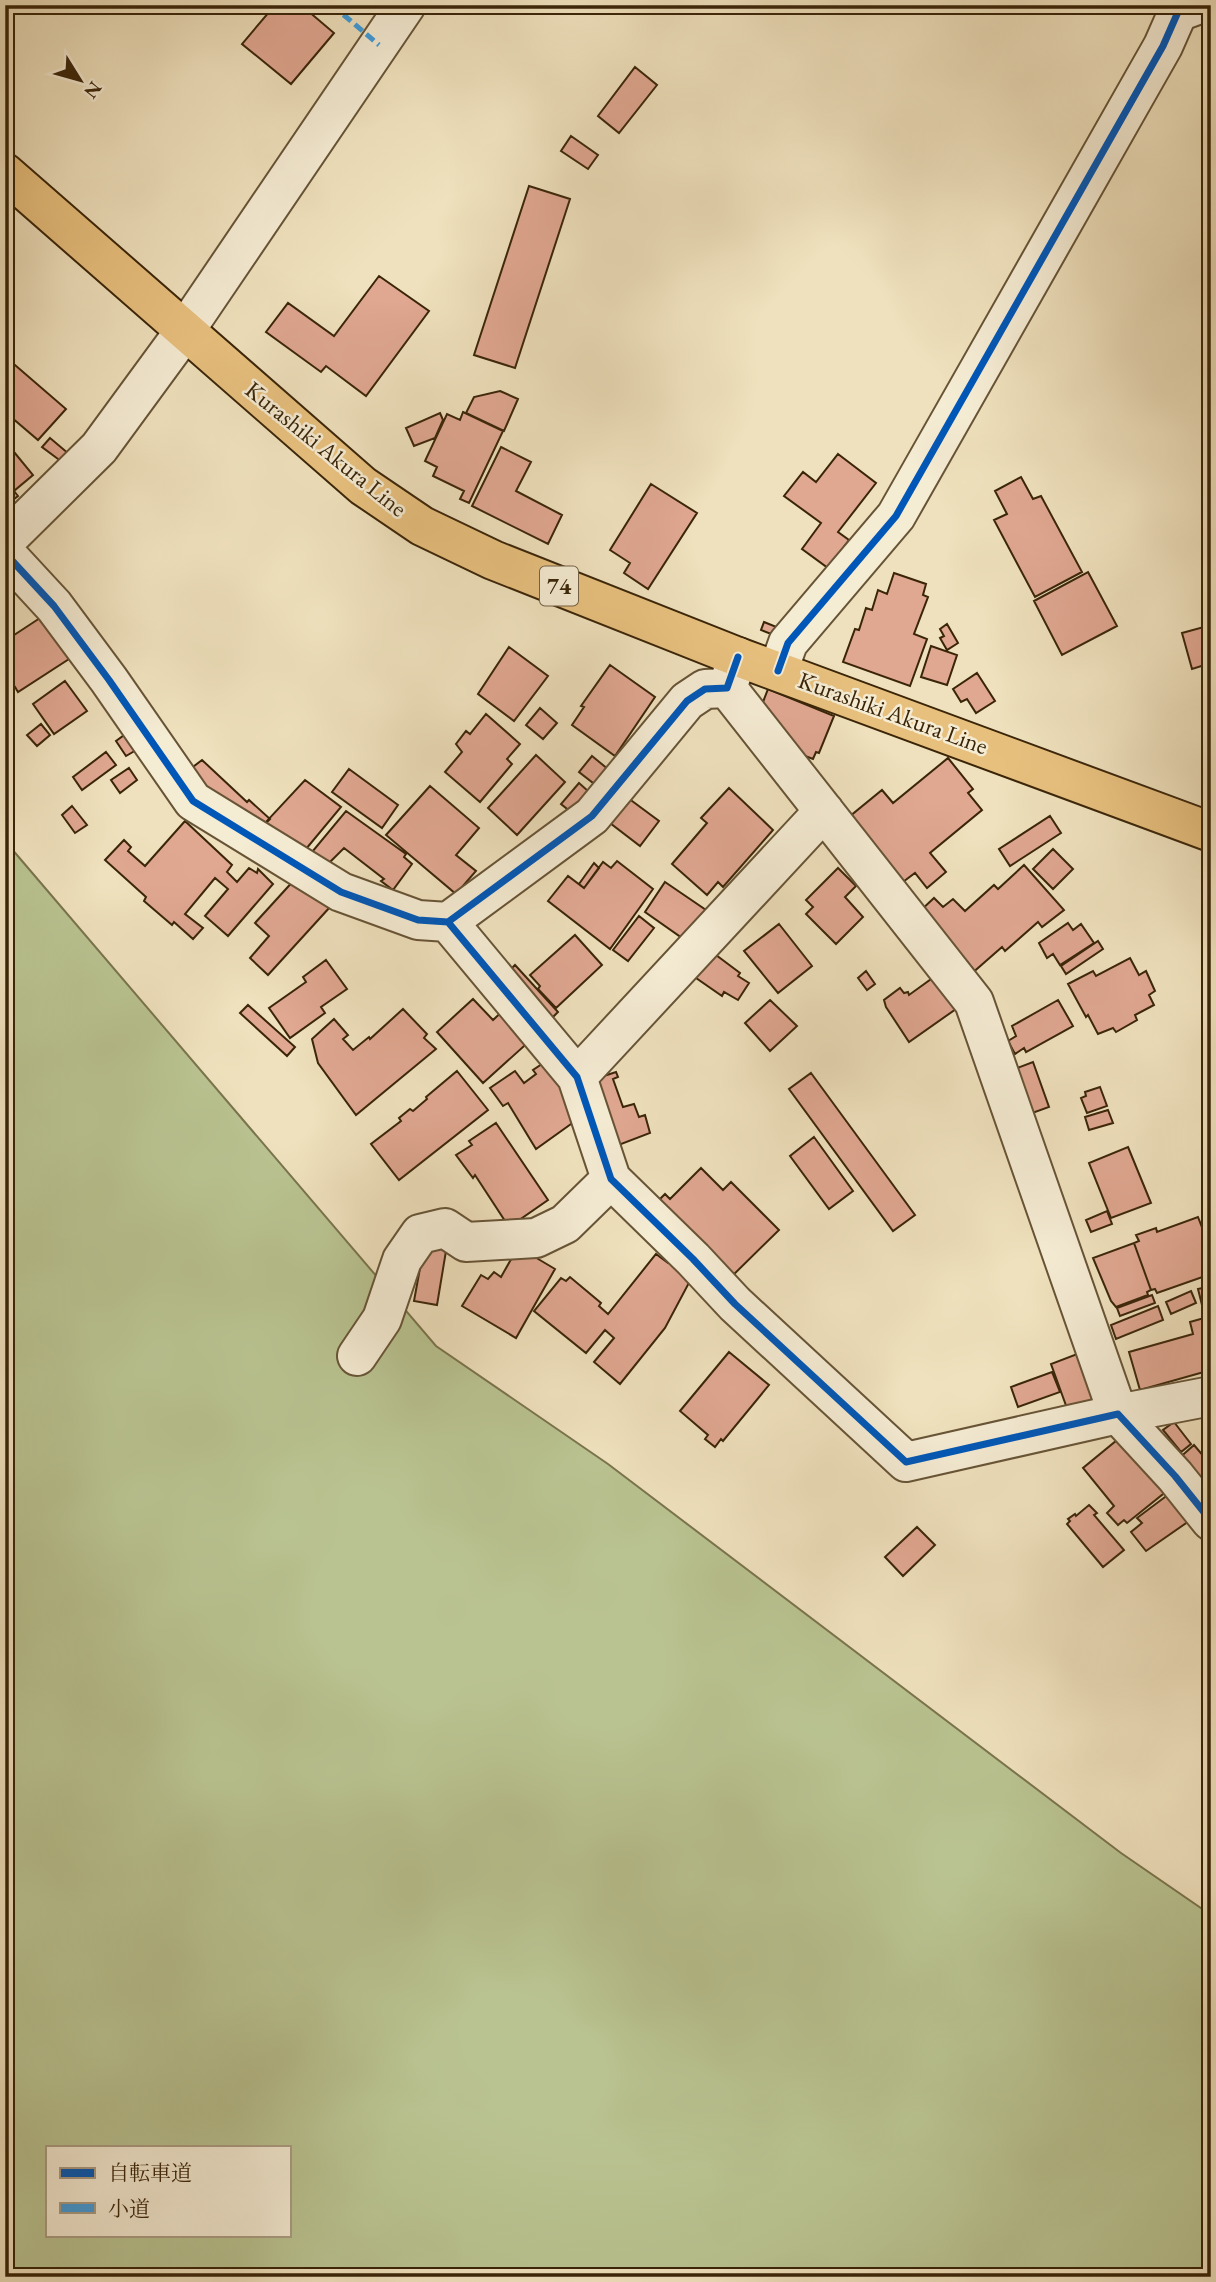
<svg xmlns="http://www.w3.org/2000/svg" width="1216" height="2282" font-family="'EB Garamond','Noto Serif JP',serif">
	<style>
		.green { fill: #b9c391; stroke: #7a744d; stroke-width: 2; fill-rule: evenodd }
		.building { fill: #e0a791; stroke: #3a2509; stroke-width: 2 }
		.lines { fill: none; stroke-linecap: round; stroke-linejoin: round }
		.minor-casing { stroke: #675436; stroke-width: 42 }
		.major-casing { stroke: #3a2509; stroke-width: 42 }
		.minor { stroke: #f5ecd4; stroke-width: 38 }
		.major { stroke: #e8c07e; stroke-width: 38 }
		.quiet { stroke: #3e9cdd; stroke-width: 5; stroke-dasharray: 10 5; stroke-linecap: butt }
		.cycleway-casing { stroke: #f5ecd4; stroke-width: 11 }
		.cycleway { stroke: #0057b8; stroke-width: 7 }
		.labels { text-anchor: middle; stroke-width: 5; stroke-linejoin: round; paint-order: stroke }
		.shield { fill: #f5ecd4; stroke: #726146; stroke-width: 2 }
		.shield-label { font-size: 23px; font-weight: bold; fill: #3a2509 }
		.street-label { font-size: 24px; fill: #3a2509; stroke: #f5ecd4 }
	</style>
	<rect width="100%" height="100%" fill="#efe1bd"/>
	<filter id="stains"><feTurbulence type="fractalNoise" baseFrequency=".00286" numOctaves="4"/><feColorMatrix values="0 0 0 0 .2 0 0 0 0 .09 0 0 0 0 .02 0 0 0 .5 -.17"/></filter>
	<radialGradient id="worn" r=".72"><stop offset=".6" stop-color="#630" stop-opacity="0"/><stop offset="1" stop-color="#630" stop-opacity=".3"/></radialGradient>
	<path class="green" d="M5 841 436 1346 608 1464 1121 1853 1211 1915V2277H5ZM47 2147H289V2235H47Z"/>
	<path class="building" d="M275 5H301L334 33 291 84 242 44Z
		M635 67 657 85 619 133 598 116Z
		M571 136 598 155 588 169 561 151Z
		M529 186 570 199 515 368 474 355Z
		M379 276 429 311 366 396 326 366 321 372 266 332 288 303 334 336Z
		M8 359 66 409 38 440 11 417 9 420 5 417V362Z
		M500 391 518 399 504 431 466 413 474 397Z
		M463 412 503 431 469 503 460 499 464 491 433 476 437 467 425 461 447 414 460 420Z
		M440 413 443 420 435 438 414 446 406 428Z
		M50 438 69 454 62 462 42 447Z
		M5 441 33 475 14 491 18 496 5 506Z
		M501 447 531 462 516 491 562 515 548 544 472 506Z
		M838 454 876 483 838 532 849 540 828 568 802 549 821 523 784 496 803 472 816 482Z
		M1021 477 1033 499 1041 496 1082 572 1035 597 994 520 1007 514 995 491Z
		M651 484 697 513 648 589 624 573 630 563 610 550Z
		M1088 572 1117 626 1062 655 1034 601Z
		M894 573 926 584 923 595 928 597 914 634 927 639 910 686 843 662 855 629 859 630 866 608 872 610 878 590 887 594Z
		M40 618 69 659 18 692 15 687 5 694V641Z
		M764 622 779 628 776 636 761 630Z
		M947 624 958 643 947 650 940 638 944 636 940 629Z
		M1211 625V663L1192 669 1182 633Z
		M931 646 957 655 947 685 921 677Z
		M509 647 548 676 514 721 478 694Z
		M610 665 655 697 615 756 572 725 584 707 581 706Z
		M977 673 995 701 976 713 967 699 961 702 953 689Z
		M65 681 87 711 54 734 33 704Z
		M768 689 834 716 819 753 816 752 813 759 784 748 758 715Z
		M540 708 557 723 543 739 526 725Z
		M486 714 520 744 507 759 512 764 480 802 445 772 462 752 456 744 466 731 470 734Z
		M41 724 50 735 37 746 27 735Z
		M127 733 138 749 126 756 116 741Z
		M106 752 116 765 82 790 73 777Z
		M536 755 565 782 517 835 488 808Z
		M592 756 609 770 597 786 579 772Z
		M948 758 973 789 968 793 982 810 930 853 946 872 927 888 915 873 903 882 849 817 882 790 893 803Z
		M202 760 247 802 249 800 270 819 252 837 185 773Z
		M129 768 137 780 120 793 111 780Z
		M349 769 398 805 382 828 332 792Z
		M305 780 341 807 301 855 252 837Z
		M579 783 588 791 571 812 561 804Z
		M430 786 479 828 456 855 476 871 456 894 386 835Z
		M729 788 773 830 723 887 718 882 707 895 672 864 707 823 701 818Z
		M628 798 659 821 640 846 610 823Z
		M72 806 87 825 75 833 62 815Z
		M346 811 406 854 404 857 412 864 393 890 381 881 384 879 344 848 327 865 307 858Z
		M1050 816 1061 833 1010 866 999 849Z
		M185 821 232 865 227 872 237 882 249 868 257 873 258 869 273 884 228 936 205 916 228 889 215 878 185 914 203 928 193 939 174 922 172 925 144 901 146 897 105 860 124 840 131 847 128 851 145 866Z
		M1053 849 1073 869 1053 889 1033 869Z
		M617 861 653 889 610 949 548 901 568 876 584 888 603 862 611 868Z
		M594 863 599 868 584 888 579 884Z
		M1024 865 1064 910 1042 927 1038 922 1005 951 1002 947 970 975 920 911 934 898 943 907 953 899 965 911 994 885 998 889Z
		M838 868 856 886 845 897 863 917 836 944 806 914 813 907 806 900Z
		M296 878 330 907 268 975 250 958 269 936 255 923Z
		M665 882 706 910 685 940 645 912Z
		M639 916 654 928 628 961 613 950Z
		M1068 923 1073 930 1081 924 1094 943 1060 965 1053 954 1047 958 1039 943Z
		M779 924 812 966 778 993 744 951Z
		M575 935 602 965 556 1008 538 989 540 986 530 975Z
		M1098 941 1103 949 1066 974 1061 966Z
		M704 946 740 973 738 976 749 983 738 1000 724 992 722 996 686 971Z
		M1130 958 1139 975 1146 971 1155 991 1149 995 1154 1005 1135 1015 1137 1020 1116 1032 1113 1028 1098 1034 1088 1015 1086 1017 1068 984 1093 971 1096 976Z
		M326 960 347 989 321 1007 325 1013 290 1038 269 1008 306 982 303 977Z
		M515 965 558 1012 550 1020 507 973Z
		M866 971 875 984 867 990 858 978Z
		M934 977 956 1009 909 1042 886 1007 884 1000 900 988 904 993 908 992 909 995Z
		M473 999 493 1020 506 1008 533 1038 483 1083 437 1032Z
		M770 1000 797 1026 770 1051 745 1023Z
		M1058 1000 1073 1026 1026 1052 1024 1048 1015 1054 1008 1041 1016 1036 1012 1026Z
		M248 1005 295 1047 287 1056 240 1013Z
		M403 1009 427 1034 424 1038 436 1049 356 1115 318 1063 312 1039 334 1019 348 1035 343 1039 353 1050 369 1037 370 1039Z
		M548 1060 578 1119 536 1149 508 1103 503 1106 490 1088 515 1071 524 1083 536 1074 533 1070Z
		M1033 1062 1049 1107 1024 1116 1007 1072Z
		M603 1066 607 1075 616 1072 618 1077 613 1079 623 1107 634 1104 639 1117 645 1115 650 1133 616 1146 589 1072Z
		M457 1071 488 1110 399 1180 371 1144 401 1121 399 1118 410 1109 413 1111 427 1099 426 1097Z
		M811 1073 915 1215 893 1231 789 1089Z
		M1100 1087 1107 1106 1087 1113 1081 1098 1086 1096 1085 1092Z
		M1108 1110 1113 1123 1089 1130 1085 1117Z
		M496 1123 548 1200 509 1227 475 1175 473 1178 456 1155 472 1145 469 1141Z
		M814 1137 853 1191 829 1209 790 1156Z
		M1128 1147 1151 1203 1111 1218 1089 1163Z
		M701 1168 723 1190 731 1182 779 1230 725 1283 651 1208 665 1194 670 1199Z
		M1107 1211 1112 1224 1091 1232 1086 1220Z
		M1198 1217 1211 1251V1274L1157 1293 1155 1289 1151 1290 1134 1243 1139 1241 1136 1235 1156 1228 1157 1232Z
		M425 1241 447 1245 437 1305 414 1301Z
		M1134 1243 1151 1290 1147 1292 1148 1295 1116 1307 1111 1301 1093 1258Z
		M518 1247 555 1269 516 1338 462 1306 481 1275 488 1279 494 1272 501 1277Z
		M656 1254 668 1263 672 1259 691 1279 665 1328 620 1384 594 1362 614 1338 605 1330 586 1353 534 1311 561 1278 566 1281 570 1277 601 1303 599 1306 608 1314Z
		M1211 1286V1316L1205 1317 1198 1289Z
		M1191 1291 1196 1303 1171 1314 1166 1302Z
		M1152 1295 1155 1303 1120 1316 1117 1308Z
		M1158 1306 1163 1320 1116 1339 1111 1325Z
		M1211 1316V1370L1140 1390 1129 1352 1193 1334 1190 1322Z
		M1085 1351 1103 1398 1068 1411 1051 1364Z
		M729 1352 769 1385 723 1441 721 1439 715 1447 705 1439 708 1435 680 1411Z
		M1052 1372 1060 1392 1018 1407 1011 1387Z
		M1174 1422 1191 1444 1181 1452 1163 1430Z
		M1122 1436 1168 1490 1127 1523 1124 1520 1118 1525 1107 1513 1114 1506 1083 1468Z
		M1194 1445 1211 1465V1501L1177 1460Z
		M1169 1494 1192 1519 1146 1551 1131 1532 1142 1523 1137 1518Z
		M1089 1505 1097 1513 1094 1515 1124 1550 1103 1567 1067 1524 1070 1521 1068 1519 1075 1514 1076 1516Z
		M917 1527 935 1545 903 1576 885 1557Z"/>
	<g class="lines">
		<g class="minor-casing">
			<path id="minor" d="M5 541 99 448 184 332 406 5
				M5 553 54 606 109 680 193 801 341 892 418 920 448 922 592 816 687 701 705 689 727 688 738 657
				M778 671 788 643 896 516 1163 46 1178 12 1197 5
				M727 688 974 1002 1118 1414 1211 1396
				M448 922 577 1077 611 1179 693 1259 735 1304 906 1462 1118 1414 1175 1476 1211 1521
				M577 1077 824 811
				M357 1356 382 1319 402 1260 420 1234 445 1228 466 1242 536 1238 565 1224 611 1179"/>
		</g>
		<g class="major-casing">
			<path id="major" d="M5 173 363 486 422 526 493 560 738 657 1211 832"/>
		</g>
		<use href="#minor" class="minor"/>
		<use href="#major" class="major"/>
		<path class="quiet" d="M332 5 379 45"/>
		<g class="cycleway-casing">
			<path id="cycleway" d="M5 553 54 606 109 680 193 801 341 892 418 920 448 922 592 816 687 701 705 689 727 688 738 657
				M778 671 788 643 896 516 1163 46 1178 12 1197 5
				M448 922 577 1077 611 1179 693 1259 735 1304 906 1462 1118 1414 1175 1476 1211 1521"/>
		</g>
		<use href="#cycleway" class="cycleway"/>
	</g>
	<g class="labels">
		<rect class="shield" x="540" y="566.5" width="38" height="39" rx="5"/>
		<g class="shield-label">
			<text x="559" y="594">74</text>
		</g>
		<g class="street-label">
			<text transform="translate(326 449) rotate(39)" y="8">Kurashiki Akura Line</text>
			<text transform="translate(893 713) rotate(20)" y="8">Kurashiki Akura Line</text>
		</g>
	</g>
	<rect width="1216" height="2282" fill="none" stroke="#efe1bd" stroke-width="28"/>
	<rect x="7" y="7" width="1202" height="2268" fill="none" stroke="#3a2509" stroke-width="3.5"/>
	<rect x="14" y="14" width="1188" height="2254" fill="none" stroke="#3a2509" stroke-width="2"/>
	<rect x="46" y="2146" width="245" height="91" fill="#f5ecd4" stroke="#aa9c83" stroke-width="2"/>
	<rect x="60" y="2168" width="35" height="10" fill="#0057b8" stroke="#aa9c83" stroke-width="2"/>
	<text x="108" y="2180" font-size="21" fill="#3a2509">自転車道</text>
	<rect x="60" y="2203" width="35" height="10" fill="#3e9cdd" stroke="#aa9c83" stroke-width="2"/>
	<text x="108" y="2216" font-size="21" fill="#3a2509">小道</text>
	<g transform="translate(80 80) rotate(127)" stroke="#f5ecd4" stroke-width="5" paint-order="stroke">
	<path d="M0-5L12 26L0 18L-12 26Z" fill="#3a2509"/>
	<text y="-10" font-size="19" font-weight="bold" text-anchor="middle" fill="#3a2509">N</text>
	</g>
	<rect width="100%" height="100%" filter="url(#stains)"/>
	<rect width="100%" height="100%" fill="url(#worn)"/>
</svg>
